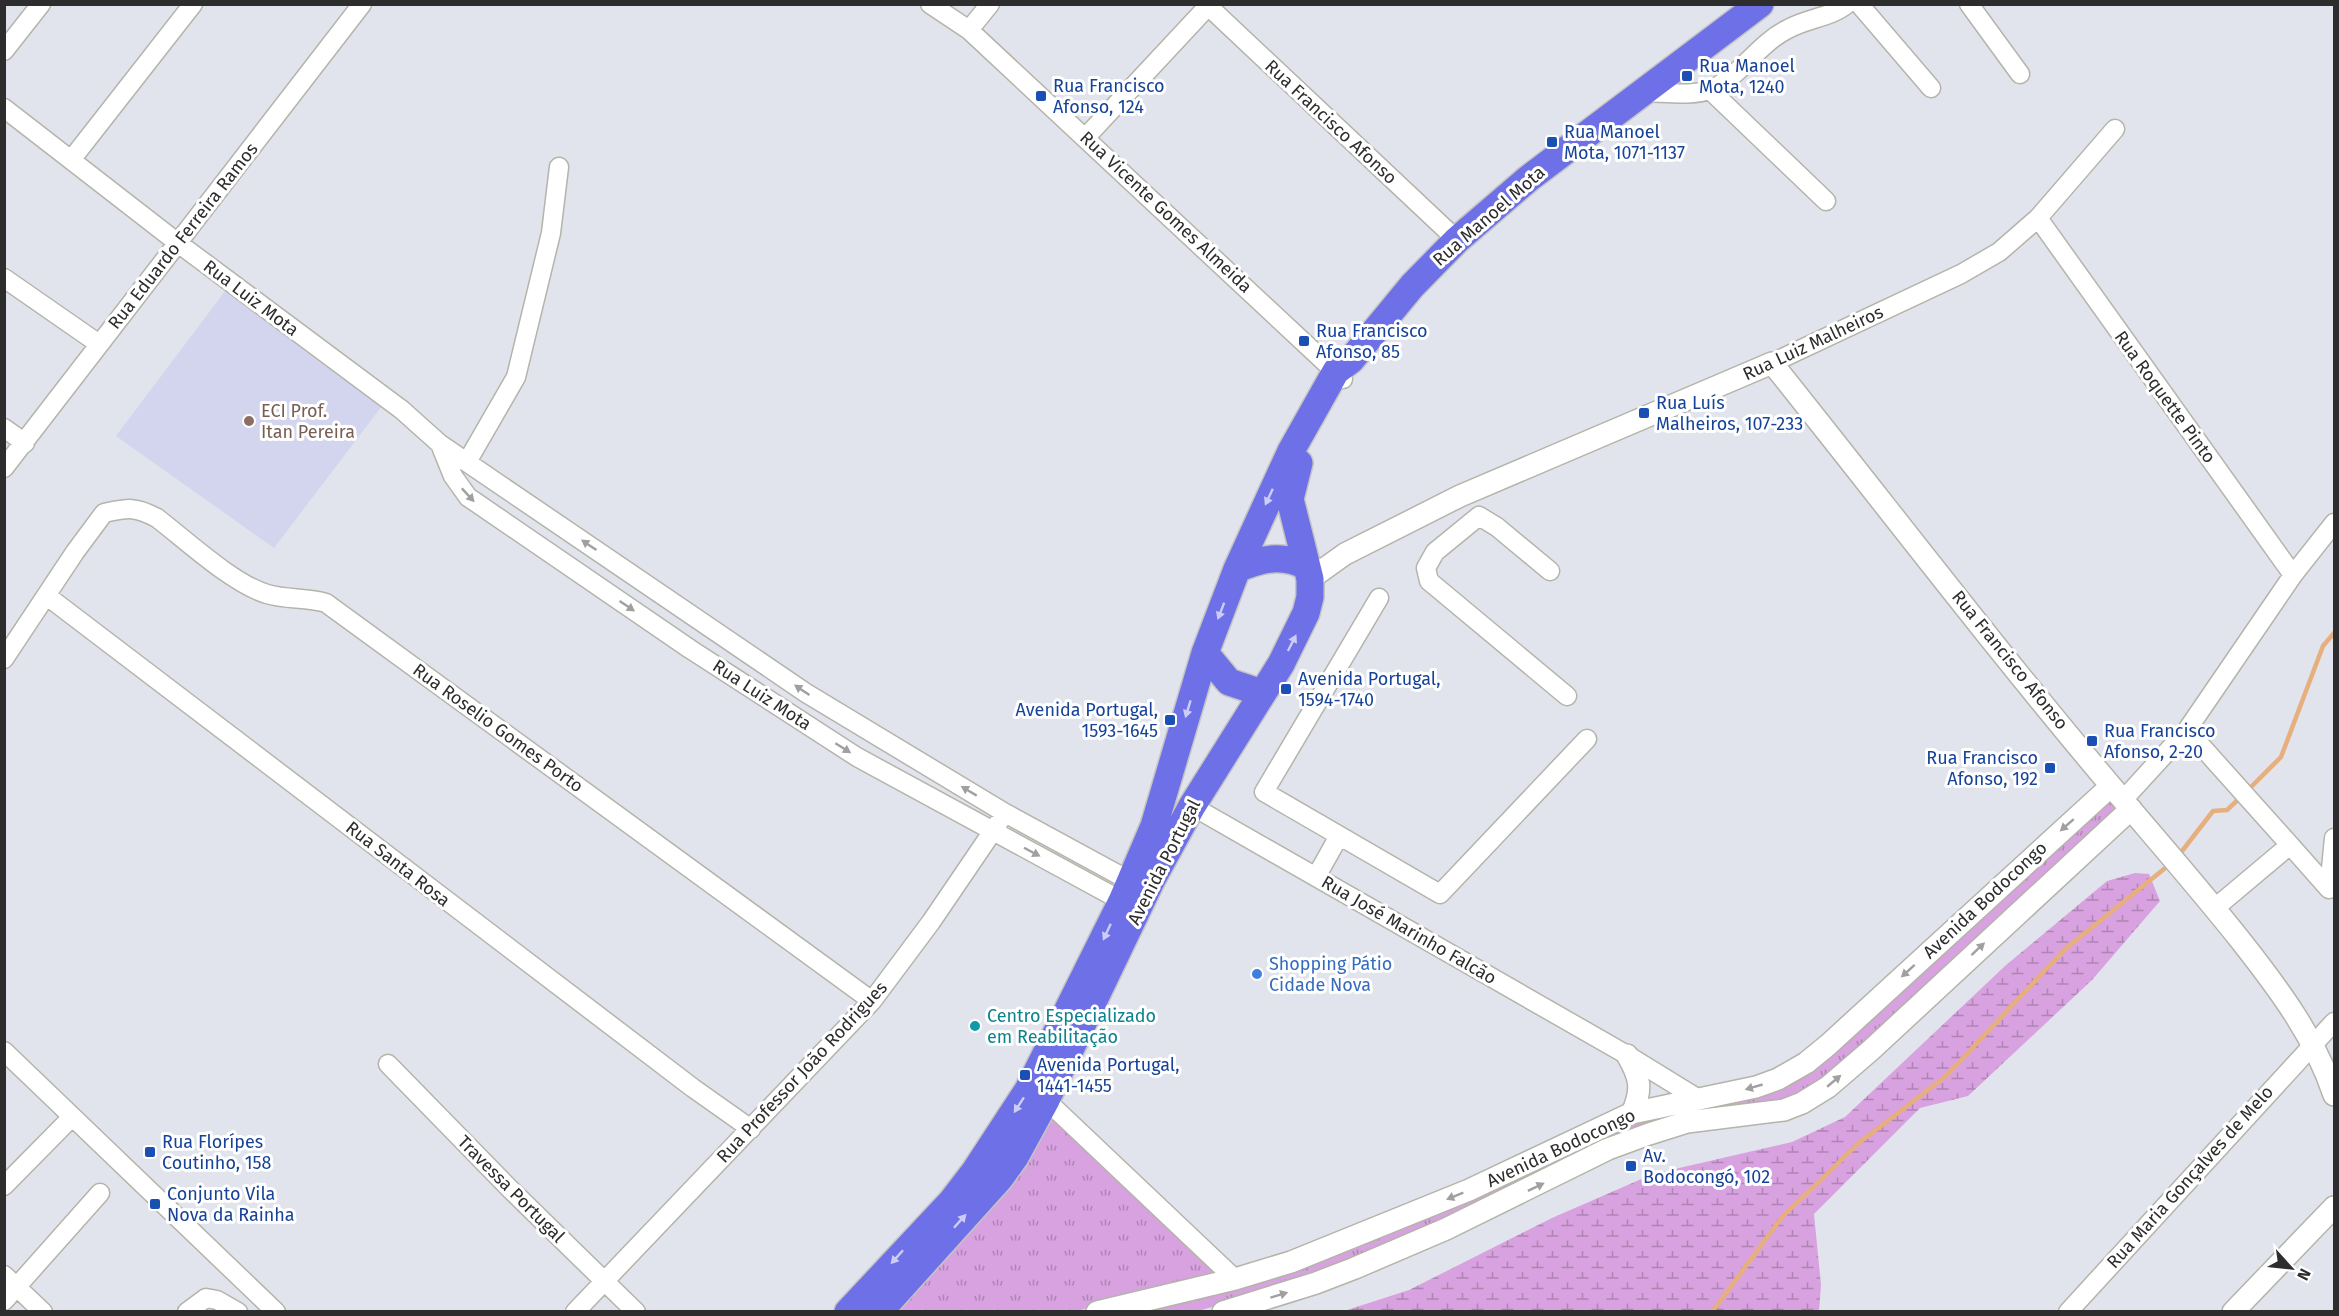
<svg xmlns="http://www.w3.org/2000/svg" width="2339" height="1316" font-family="'Fira Sans',sans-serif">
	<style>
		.education { fill: #d2d5ed }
		.grass { fill: url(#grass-tufts) }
		.wetland { fill: url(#wetland-marsh) }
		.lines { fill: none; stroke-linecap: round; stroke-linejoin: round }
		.stream { stroke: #e6af7d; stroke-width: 4.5 }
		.minor-casing { stroke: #b4b4aa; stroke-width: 21 }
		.tertiary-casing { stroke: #b4b4aa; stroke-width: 24 }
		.primary-casing { stroke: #c4c4c4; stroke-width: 30 }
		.minor { stroke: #fff; stroke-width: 18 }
		.tertiary { stroke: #fff; stroke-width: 21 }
		.primary { stroke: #6d70e6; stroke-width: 27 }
		.oneway { fill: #a0a0a0 }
		.oneway2 { fill: #cccdf6 }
		.transit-dot { fill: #1a4fb4; stroke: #fff; stroke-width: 2 }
		.education-dot { fill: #8d6e63; stroke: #fff; stroke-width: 2 }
		.shop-dot { fill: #3f7fe0; stroke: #fff; stroke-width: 2 }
		.culture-dot { fill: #0f9aa8; stroke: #fff; stroke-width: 2 }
		.labels { text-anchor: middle; stroke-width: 6; stroke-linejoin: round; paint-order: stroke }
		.transit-label { font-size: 18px; fill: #164399; stroke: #fff; text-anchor: start }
		.street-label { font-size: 18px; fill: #2d2d2d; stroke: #fff }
		.education-label { font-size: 18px; fill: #785e54; stroke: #fff; text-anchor: start }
		.shop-label { font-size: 18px; fill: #366cbe; stroke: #fff; text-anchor: start }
		.culture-label { font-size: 18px; fill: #0d838f; stroke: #fff; text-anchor: start }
	</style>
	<defs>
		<pattern id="grass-tufts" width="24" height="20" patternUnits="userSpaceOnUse" patternTransform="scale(1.5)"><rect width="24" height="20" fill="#d7a2df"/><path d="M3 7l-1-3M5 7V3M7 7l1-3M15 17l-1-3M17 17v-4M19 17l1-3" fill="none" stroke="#af84b5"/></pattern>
		<pattern id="wetland-marsh" width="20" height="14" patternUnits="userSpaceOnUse" patternTransform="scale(1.5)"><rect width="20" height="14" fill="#d7a2df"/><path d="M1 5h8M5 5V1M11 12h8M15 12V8" fill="none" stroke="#af84b5"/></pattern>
	</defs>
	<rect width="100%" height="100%" fill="#e1e4ed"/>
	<path class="education" d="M225 291 382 406 274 548 116 436Z"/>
	<path class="grass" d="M2109 797 2118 810 1942 975 1805 1093 1581 1158 1309 1280 1198 1311 1122 1312 1263 1276 1634 1117 1771 1090Z
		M1050 1110 1223 1274 1077 1311 886 1312Z"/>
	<path class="wetland" d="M2135 873 2149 874 2160 901 2092 980 1968 1096 1920 1108 1814 1214 1821 1285 1819 1311H1344L1409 1290 1552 1218 1653 1174 1792 1142 1845 1117 2005 966 2107 881Z"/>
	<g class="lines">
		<path class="stream" d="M2248 790 2281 757 2323 646 2334 633
			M2179 855 2213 811 2227 810 2242 796
			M1712 1312 1782 1217 1860 1142 1946 1076 2065 949 2169 865"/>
		<g class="minor-casing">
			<path id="minor" d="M930 4 969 30 1343 379
				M1206 4 1457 240
				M1859 4 1931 88
				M1969 4 2020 74
				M969 30 990 4
				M4 51 41 4
				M1710 90 1826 201
				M1642 92C1663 92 1693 97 1712 89 1739 77 1759 43 1788 29 1807 18 1830 18 1847 4
				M4 108 178 243 402 410 440 444 806 693 1005 813 1130 881
				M1086 137 1210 4
				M71 160 193 4
				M2038 218 2293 575
				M4 278 99 344
				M1772 363 1961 274 1999 252 2038 218 2115 129
				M4 428 25 443
				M440 444 453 476 468 497 690 649 857 757 1122 901
				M467 462 516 377 551 233 559 167
				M4 468 362 4
				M1550 571 1497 527 1479 516 1435 552 1426 568 1429 581 1567 696
				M47 596 693 1088 751 1129
				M1379 598 1264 792 1440 894 1587 739
				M4 659 75 552 104 513C128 508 135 506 157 518 187 541 233 584 267 594 287 600 306 597 326 603L872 1001
				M2187 730 2290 845 2215 908
				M2123 800 2187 730 2293 575 2334 523
				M1192 806 1627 1055 1700 1100
				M2290 845 2329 889 2334 838
				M1316 877 1339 836
				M4 1051 276 1312
				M388 1064 510 1189 636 1312
				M1046 1100 1235 1279
				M4 1186 71 1118
				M4 1275 43 1312
				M4 1301 100 1193
				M187 1312 206 1298 217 1300 238 1312
				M575 1312 872 1001 931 922 999 822
				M2068 1312 2334 1022"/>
		</g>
		<g class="tertiary-casing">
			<path id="tertiary" d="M1310 579 1345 554 1460 496 1772 363C1885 504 1995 649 2112 787 2155 838 2199 888 2241 941 2278 988 2315 1037 2334 1095
				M1627 1055C1640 1077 1643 1089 1632 1113
				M1097 1312 1235 1279 1291 1262 1469 1190 1632 1113 1756 1087 1778 1079 1806 1063 1828 1045 2111 786
				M1223 1312 1316 1283 1355 1268 1446 1229 1608 1149 1649 1134 1687 1122 1784 1110 1802 1103 1828 1087 1871 1050 2131 809
				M2233 1312 2334 1207"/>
		</g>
		<g class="primary-casing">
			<path id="primary" d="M1237 569C1261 559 1283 553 1307 567
				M1205 653 1229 682 1262 693
				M848 1312 952 1201 975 1171 1028 1090 1122 901 1154 826 1205 653 1237 569 1291 451 1336 371 1351 360 1412 286 1457 240 1528 179 1760 4
				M879 1312 1000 1178 1015 1157 1046 1100 1152 879 1192 806 1281 664 1306 613 1310 597V579L1290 499 1299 463"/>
		</g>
		<use href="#minor" class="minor"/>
		<use href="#tertiary" class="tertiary"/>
		<use href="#primary" class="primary"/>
	</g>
	<defs><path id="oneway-solid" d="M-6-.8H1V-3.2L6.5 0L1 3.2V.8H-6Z" transform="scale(1.5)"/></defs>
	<g class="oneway">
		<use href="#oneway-solid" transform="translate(468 495) rotate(47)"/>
		<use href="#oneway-solid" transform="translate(589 545) rotate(-146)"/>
		<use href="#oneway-solid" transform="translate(627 606) rotate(34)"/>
		<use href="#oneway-solid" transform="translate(802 690) rotate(-146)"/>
		<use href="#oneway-solid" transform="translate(843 748) rotate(32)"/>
		<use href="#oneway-solid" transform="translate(969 791) rotate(-149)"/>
		<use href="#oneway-solid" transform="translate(2067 825) rotate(139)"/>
		<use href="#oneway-solid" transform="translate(1032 852) rotate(28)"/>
		<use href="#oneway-solid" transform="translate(1978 949) rotate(-43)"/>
		<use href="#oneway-solid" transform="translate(1908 971) rotate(138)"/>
		<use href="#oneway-solid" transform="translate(1834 1081) rotate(-40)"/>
		<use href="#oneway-solid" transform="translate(1754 1087) rotate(164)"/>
		<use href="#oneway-solid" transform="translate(1536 1187) rotate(-26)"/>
		<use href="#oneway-solid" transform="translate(1455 1196) rotate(158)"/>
		<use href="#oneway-solid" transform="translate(1279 1295) rotate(-17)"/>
	</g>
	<g class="oneway2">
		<use href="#oneway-solid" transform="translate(1269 497) rotate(115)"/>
		<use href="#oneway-solid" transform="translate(1221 611) rotate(111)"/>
		<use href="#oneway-solid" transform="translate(1292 643) rotate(-63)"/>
		<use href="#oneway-solid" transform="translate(1188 709) rotate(107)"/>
		<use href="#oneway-solid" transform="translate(1107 932) rotate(115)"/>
		<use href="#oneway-solid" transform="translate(1019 1105) rotate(123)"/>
		<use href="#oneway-solid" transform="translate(960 1221) rotate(-48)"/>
		<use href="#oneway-solid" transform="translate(897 1257) rotate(132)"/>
	</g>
	<g class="transit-dot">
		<rect x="1681" y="70" width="12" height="12" rx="3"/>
		<rect x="1035" y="90" width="12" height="12" rx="3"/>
		<rect x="1546" y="136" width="12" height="12" rx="3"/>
		<rect x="1298" y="335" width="12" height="12" rx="3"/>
		<rect x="1638" y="407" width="12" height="12" rx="3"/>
		<rect x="1280" y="683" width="12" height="12" rx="3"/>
		<rect x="1164" y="714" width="12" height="12" rx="3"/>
		<rect x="2086" y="735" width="12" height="12" rx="3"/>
		<rect x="2044" y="762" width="12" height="12" rx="3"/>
		<rect x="1019" y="1069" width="12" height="12" rx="3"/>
		<rect x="144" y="1146" width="12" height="12" rx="3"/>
		<rect x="1625" y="1160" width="12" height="12" rx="3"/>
		<rect x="149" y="1198" width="12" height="12" rx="3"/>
	</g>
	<circle class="education-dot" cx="249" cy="421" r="6"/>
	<circle class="shop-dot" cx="1257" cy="974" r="6"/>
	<circle class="culture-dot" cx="975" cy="1026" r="6"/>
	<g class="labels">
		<g class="transit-label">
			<text x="1699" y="72">Rua Manoel<tspan x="1699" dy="21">Mota, 1240</tspan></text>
			<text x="1053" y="92">Rua Francisco<tspan x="1053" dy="21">Afonso, 124</tspan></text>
			<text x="1564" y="138">Rua Manoel<tspan x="1564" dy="21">Mota, 1071-1137</tspan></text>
			<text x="1316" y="337">Rua Francisco<tspan x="1316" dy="21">Afonso, 85</tspan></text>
			<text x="1656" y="409">Rua Luís<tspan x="1656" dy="21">Malheiros, 107-233</tspan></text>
			<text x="1298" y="685">Avenida Portugal,<tspan x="1298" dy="21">1594-1740</tspan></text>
			<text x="1158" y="716" text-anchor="end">Avenida Portugal,<tspan x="1158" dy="21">1593-1645</tspan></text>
			<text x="2104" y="737">Rua Francisco<tspan x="2104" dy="21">Afonso, 2-20</tspan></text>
			<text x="2038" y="764" text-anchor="end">Rua Francisco<tspan x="2038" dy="21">Afonso, 192</tspan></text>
			<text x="1037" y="1071">Avenida Portugal,<tspan x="1037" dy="21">1441-1455</tspan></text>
			<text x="162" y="1148">Rua Florípes<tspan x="162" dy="21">Coutinho, 158</tspan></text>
			<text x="1643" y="1162">Av.<tspan x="1643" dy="21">Bodocongó, 102</tspan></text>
			<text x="167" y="1200">Conjunto Vila<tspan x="167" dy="21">Nova da Rainha</tspan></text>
		</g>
		<g class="street-label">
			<text transform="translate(1331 122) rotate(43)" y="6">Rua Francisco Afonso</text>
			<text transform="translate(1166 212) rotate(43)" y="6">Rua Vicente Gomes Almeida</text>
			<text transform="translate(1489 216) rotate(-41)" y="6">Rua Manoel Mota</text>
			<text transform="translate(183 236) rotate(-52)" y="6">Rua Eduardo Ferreira Ramos</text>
			<text transform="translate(251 298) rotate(37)" y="6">Rua Luiz Mota</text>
			<text transform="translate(1813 343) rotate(-25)" y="6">Rua Luiz Malheiros</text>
			<text transform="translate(2165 397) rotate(54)" y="6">Rua Roquette Pinto</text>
			<text transform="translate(2010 660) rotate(51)" y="6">Rua Francisco Afonso</text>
			<text transform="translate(762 695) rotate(33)" y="6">Rua Luiz Mota</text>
			<text transform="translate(498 728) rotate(36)" y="6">Rua Roselio Gomes Porto</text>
			<text transform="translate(1164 862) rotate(-63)" y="6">Avenida Portugal</text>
			<text transform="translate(398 864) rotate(38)" y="6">Rua Santa Rosa</text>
			<text transform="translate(1985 900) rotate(-43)" y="6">Avenida Bodocongo</text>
			<text transform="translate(1409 930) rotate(30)" y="6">Rua José Marinho Falcão</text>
			<text transform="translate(802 1072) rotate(-47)" y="6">Rua Professor João Rodrigues</text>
			<text transform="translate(1561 1148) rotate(-25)" y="6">Avenida Bodocongo</text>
			<text transform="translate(2190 1177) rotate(-48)" y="6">Rua Maria Gonçalves de Melo</text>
			<text transform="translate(511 1189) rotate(45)" y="6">Travessa Portugal</text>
		</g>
		<g class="education-label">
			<text x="261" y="417">ECI Prof.<tspan x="261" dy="21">Itan Pereira</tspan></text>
		</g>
		<g class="shop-label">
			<text x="1269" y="970">Shopping Pátio<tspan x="1269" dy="21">Cidade Nova</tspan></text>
		</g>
		<g class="culture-label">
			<text x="987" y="1022">Centro Especializado<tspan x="987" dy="21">em Reabilitação</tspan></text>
		</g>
	</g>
	<rect width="2339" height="1316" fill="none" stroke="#2d2d2d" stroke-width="12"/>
	<g transform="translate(2291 1268) rotate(117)" stroke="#ffffff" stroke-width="4.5" paint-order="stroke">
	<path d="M0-4.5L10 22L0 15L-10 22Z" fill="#2d2d2d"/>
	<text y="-9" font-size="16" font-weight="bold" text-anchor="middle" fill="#2d2d2d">N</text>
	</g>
</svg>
